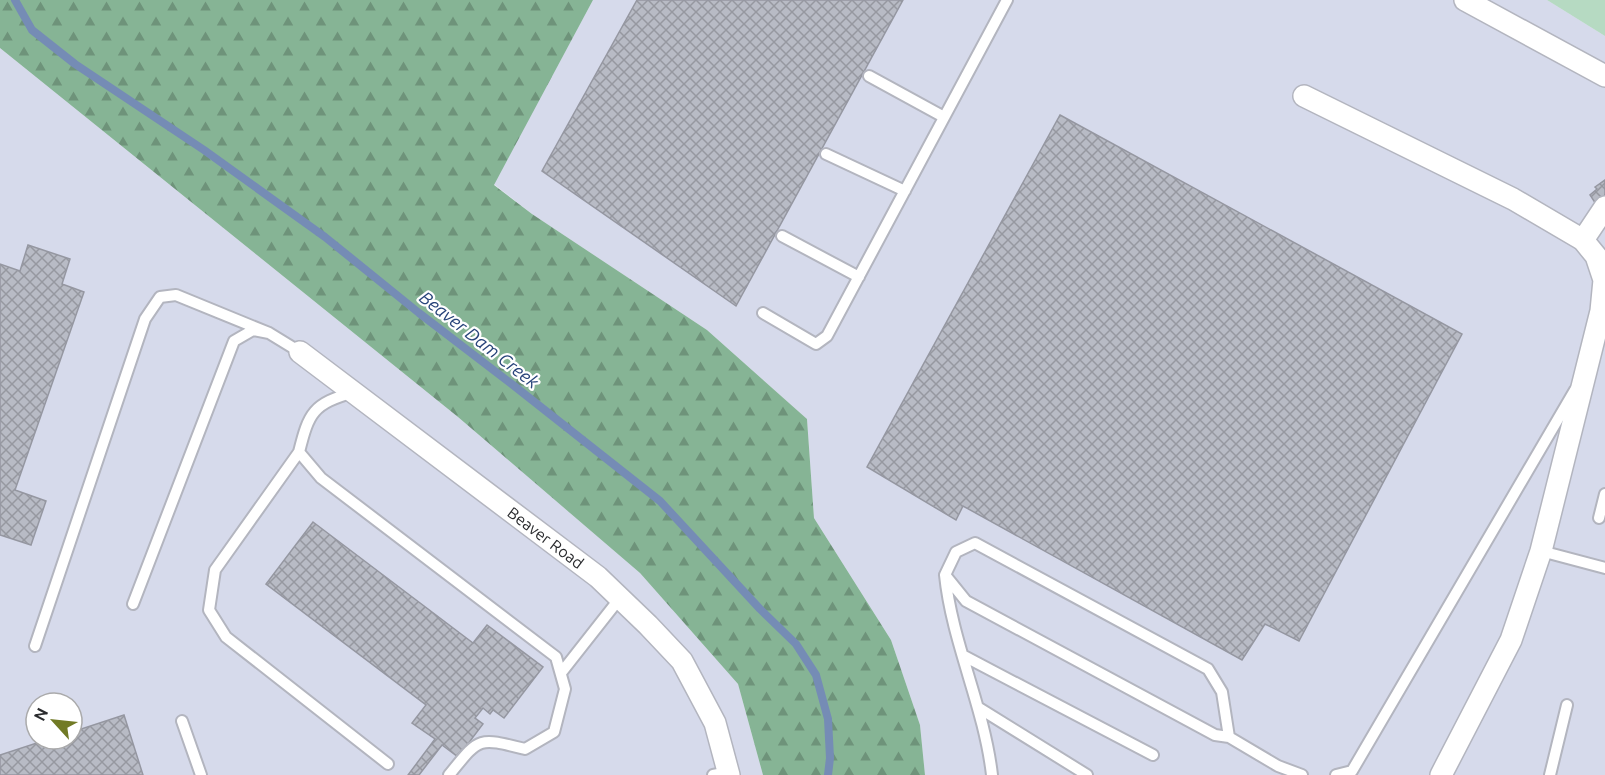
<svg xmlns="http://www.w3.org/2000/svg" width="1605" height="775" font-family="Ubuntu,sans-serif">
	<style>
		.built { fill: #d6daeb; fill-rule: evenodd }
		.forest { fill: url(#forest-firs) }
		.park { fill: #b6dac2 }
		.lines { fill: none; stroke-linecap: round; stroke-linejoin: round }
		.stream { stroke: #758cb5; stroke-width: 8 }
		.building { fill: url(#building-cross-hatch); stroke: #9597a1; stroke-width: 1.5 }
		.service-casing { stroke: #b3b5bf; stroke-width: 14 }
		.minor-casing { stroke: #b3b5bf; stroke-width: 24 }
		.service { stroke: #fff; stroke-width: 10 }
		.minor { stroke: #fff; stroke-width: 21 }
		.labels { text-anchor: middle; stroke-width: 4.5; stroke-linejoin: round; paint-order: stroke }
		.street-label { font-size: 16px; fill: #2a2b2e; stroke: #fff }
		.water-label { font-size: 18px; font-style: italic; fill: #28447a; stroke: #fff }
	</style>
	<defs>
		<pattern id="forest-firs" width="22" height="20" patternUnits="userSpaceOnUse" patternTransform="scale(1.5)"><rect width="22" height="20" fill="#86b495"/><path d="M5 1l3.5 6h-7zM16 11l3.5 6h-7z" fill="#6e937a"/></pattern>
		<pattern id="building-cross-hatch" width="8" height="8" patternUnits="userSpaceOnUse" patternTransform="scale(1.5)"><rect width="8" height="8" fill="#b8bbc5"/><path d="M0 0l8 8M0 8l8-8" fill="none" stroke="#9698a0"/></pattern>
	</defs>
	<rect width="100%" height="100%" fill="#e6e8f3"/>
	<path class="built" d="M593 0H1547L1605 36V775H925L920 725 891 640 814 518 807 419 707 330 532 214 494 184Z
		M0 48 458 417 640 573 738 684 763 775H0ZM36 703H72V739H36Z"/>
	<path class="forest" d="M0 0H593L494 185 532 214 707 330 807 419 814 518 891 640 920 725 925 775H763L738 684 640 573 458 417 0 48Z"/>
	<path class="park" d="M1547 0H1605V36Z"/>
	<g class="lines">
		<path class="stream" d="M15 0 32 30 75 64 204 150 325 237 419 313 513 385 660 501 760 609 796 644 816 675 828 719 830 758 828 775"/>
	</g>
	<path class="building" d="M637 0H903L736 306 542 171Z
		M1060 115 1462 334 1299 641 1265 624 1242 660 963 506 956 520 867 467Z
		M1605 180V201L1596 204 1590 195 1597 189 1595 187Z
		M28 245 70 259 62 284 84 292 15 490 46 501 31 545 0 535V264L20 271Z
		M313 522 473 643 487 625 543 667 504 718 493 710 490 714 483 708 475 718 483 724 458 757 442 745 419 775H408L435 739 412 723 426 705 266 584Z
		M124 715 143 775H0V755L49 739H72V732Z"/>
	<g class="lines">
		<g class="service-casing">
			<path id="service" d="M869 76 944 117
				M826 154 905 191
				M782 236 859 277
				M763 313 816 344 827 336 1007 0
				M354 392C313 404 309 412 299 452L321 478 556 657 565 689 554 732 525 749C477 737 480 737 449 775
				M299 452 215 570 209 610 226 637 388 764
				M1599 518 1605 494
				M1541 551 1605 568
				M945 575C952 643 984 706 992 775
				M133 604 234 341 253 330 269 333 300 352
				M35 646 145 319 160 297 176 295 269 333
				M964 656 1153 755
				M561 673 620 598
				M979 708 1087 775
				M182 721 201 775
				M1229 737 1222 692 1208 669 975 543 956 552 945 575 966 601 1215 735 1229 737 1278 766 1302 775
				M713 775 729 772
				M1336 775 1352 771 1575 390
				M1550 775 1567 705"/>
		</g>
		<g class="minor-casing">
			<g id="minor">
				<path d="M1465 0 1605 76"/>
				<path d="M1304 96 1513 199 1583 240 1596 256 1604 280 1601 311 1541 551 1511 640 1441 775"/>
				<path d="M1583 240 1605 207"/>
				<path id="s1" d="M300 352 598 577 648 625 682 661 715 723 729 775"/>
			</g>
		</g>
		<use href="#service" class="service"/>
		<use href="#minor" class="minor"/>
	</g>
	<g class="labels">
		<g class="street-label">
			<text dy="6" stroke="none"><textPath href="#s1" startOffset="308">Beaver Road</textPath></text>
		</g>
		<g class="water-label">
			<text transform="translate(479 340) rotate(38)" y="6">Beaver Dam Creek</text>
		</g>
	</g>
	<g transform="translate(54 721) rotate(297)"><circle r="28" fill="#ffffff" stroke="#aaaaab" stroke-width="1.5"/>
	<path d="M0-4.5L10 22L0 15L-10 22Z" fill="#717a25"/>
	<text y="-9" font-size="16" font-weight="bold" text-anchor="middle" fill="#2a2b2e">N</text>
	</g>
</svg>
